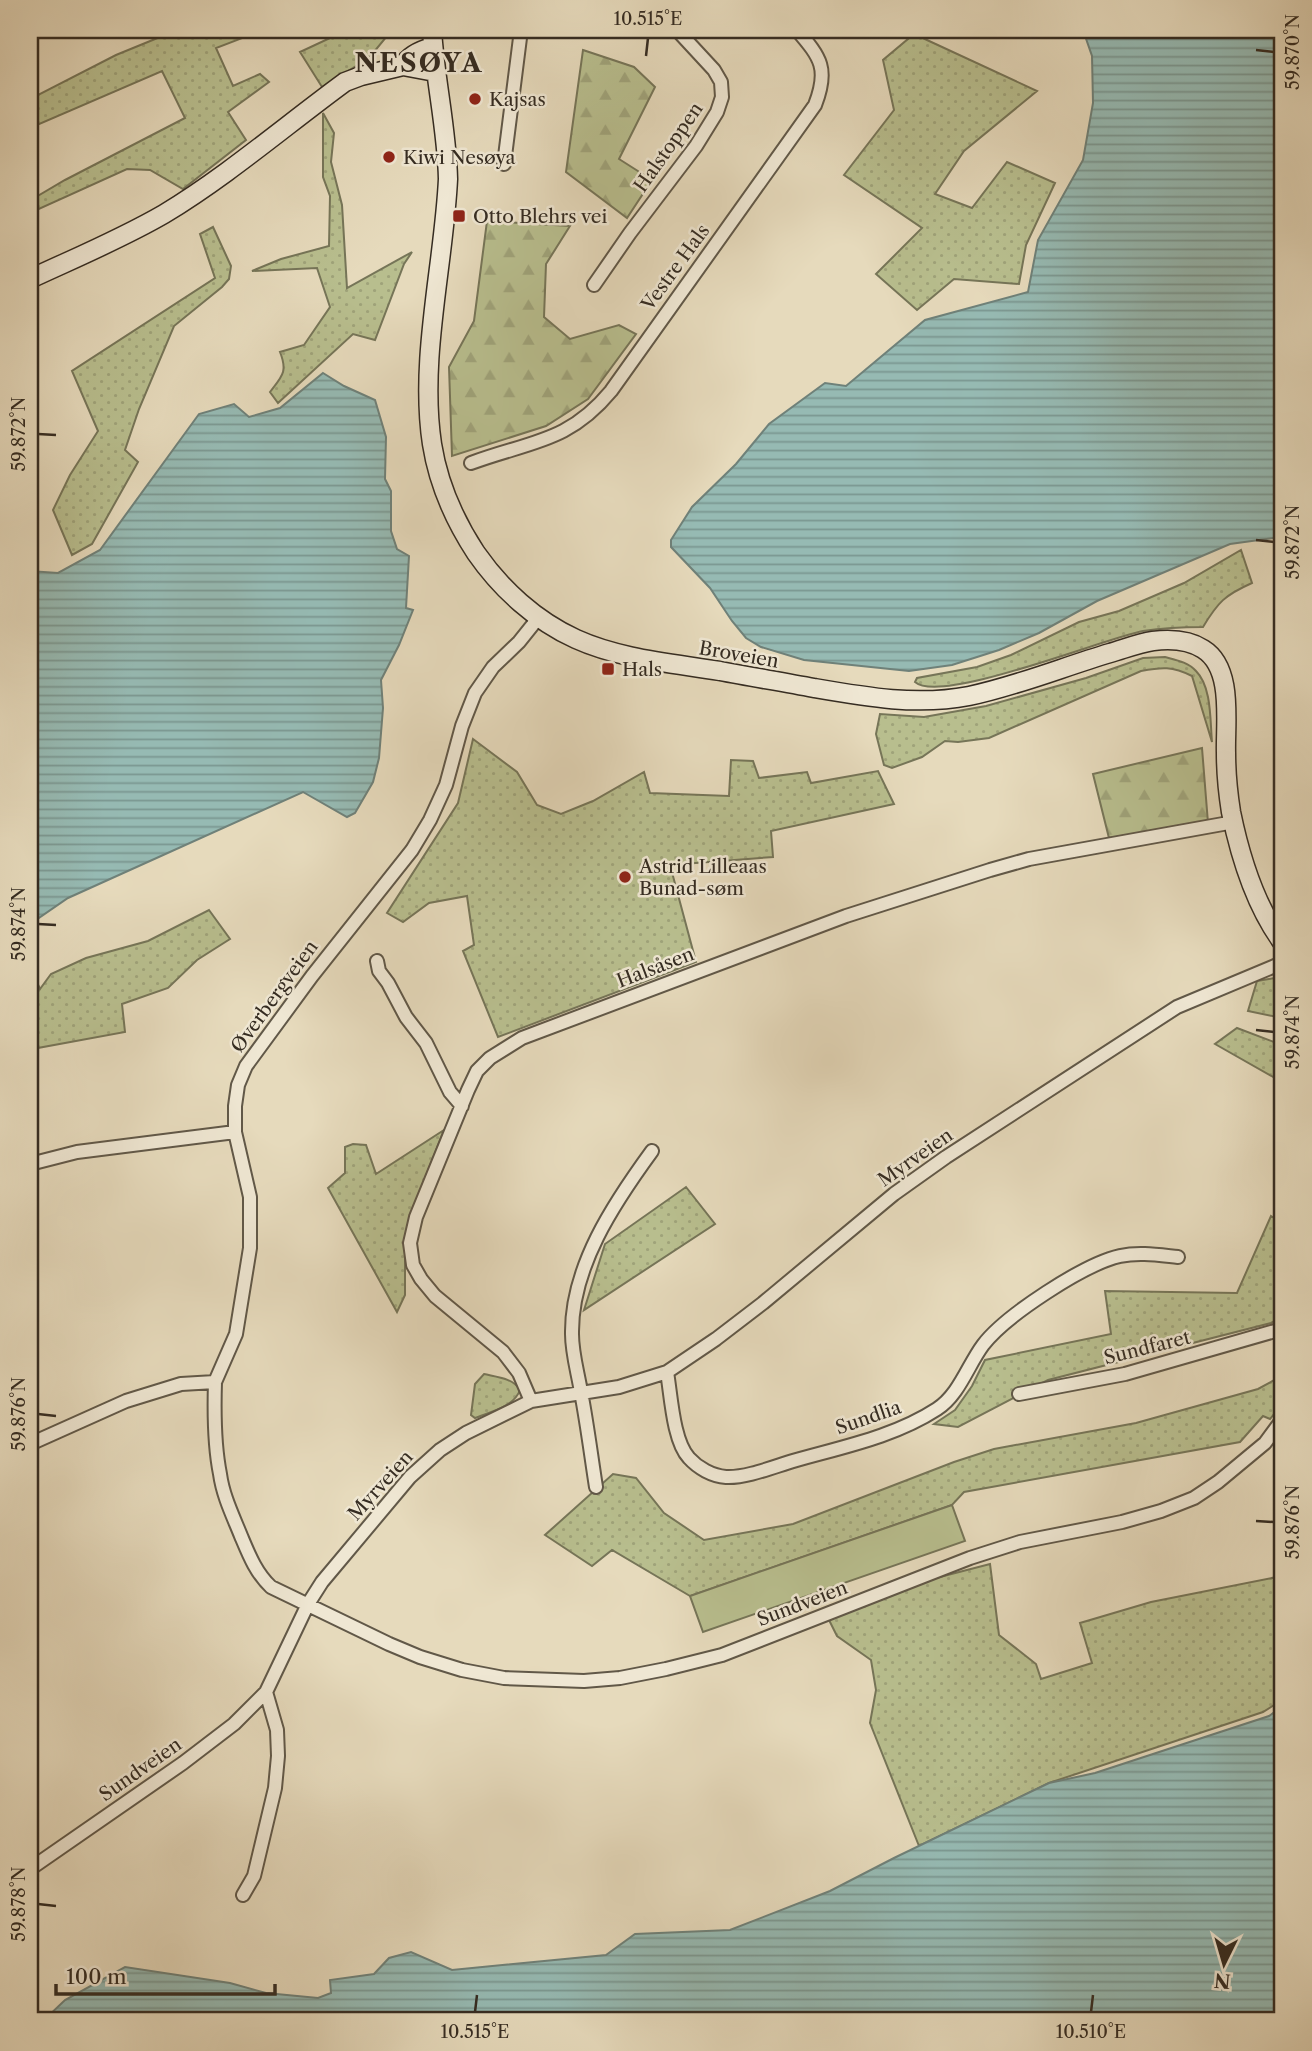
<svg xmlns="http://www.w3.org/2000/svg" width="1312" height="2051" font-family="'Libre Caslon Text',serif">
	<style>
		.grass { fill: url(#grass-dots); stroke: #767558; stroke-width: 2 }
		.forest { fill: url(#forest-firs); stroke: #767558; stroke-width: 2 }
		.pitch { fill: #b8be8e; stroke: #767558; stroke-width: 2 }
		.water { fill: url(#water-rules); stroke: #6f8179; stroke-width: 2 }
		.lines { fill: none; stroke-linecap: round; stroke-linejoin: round }
		.street-casing { stroke: #615848; stroke-width: 16 }
		.secondary-casing { stroke: #352c22; stroke-width: 21 }
		.street { stroke: #efe7d3; stroke-width: 12 }
		.secondary { stroke: #efe7d3; stroke-width: 18 }
		.ticks { fill: none; stroke: #352c22; stroke-width: 2.5 }
		.poi-dot { fill: #8f2418; stroke: #efe7d3; stroke-width: 2.5 }
		.labels { text-anchor: middle; stroke-width: 5; stroke-linejoin: round; paint-order: stroke }
		.poi-label { font-size: 19px; fill: #352c22; stroke: #efe7d3; text-anchor: start }
		.street-label { font-size: 19px; fill: #352c22; stroke: #efe7d3 }
		.district-label { font-size: 26px; font-weight: bold; letter-spacing: 2px; fill: #352c22; stroke: #efe7d3 }
		.neatline { fill: none; stroke: #352c22; stroke-width: 2.5 }
		.ticks-label { font-size: 18px; text-anchor: middle; fill: #352c22 }
	</style>
	<defs>
		<pattern id="grass-dots" width="8" height="8" patternUnits="userSpaceOnUse" patternTransform="scale(1.75)"><rect width="8" height="8" fill="#b8be8e"/><path d="M2 2h.1M6 6h.1" fill="none" stroke="#9fa37a" stroke-width="1.8" stroke-linecap="round"/></pattern>
		<pattern id="forest-firs" width="22" height="20" patternUnits="userSpaceOnUse" patternTransform="scale(1.75)"><rect width="22" height="20" fill="#b8be8e"/><path d="M5 1l3.5 6h-7zM16 11l3.5 6h-7z" fill="#9fa37a"/></pattern>
		<pattern id="water-rules" width="6" height="5" patternUnits="userSpaceOnUse" patternTransform="scale(1.75)"><rect width="6" height="5" fill="#96bab3"/><path d="M0 2.5h6" fill="none" stroke="#7b9791"/></pattern>
	</defs>
	<rect width="100%" height="100%" fill="#e6dabc"/>
	<filter id="stains"><feTurbulence type="fractalNoise" baseFrequency=".00286" numOctaves="4"/><feColorMatrix values="0 0 0 0 .2 0 0 0 0 .09 0 0 0 0 .02 0 0 0 .5 -.17"/></filter>
	<radialGradient id="worn" r=".72"><stop offset=".6" stop-color="#630" stop-opacity="0"/><stop offset="1" stop-color="#630" stop-opacity=".3"/></radialGradient>
	<path class="grass" d="M160 30H295V32H258L216 48 233 86 260 74 269 82 228 112 246 140 183 189 150 170 127 169 30 213V203L36 197 65 180 185 118 162 71 30 128V99L116 55 160 37Z
		M347 30H392L369 58 322 87 300 52Z
		M914 34 1037 91 964 151 935 194 972 208 1007 162 1055 183 1026 245 1019 284 954 279 917 310 876 274 922 228 844 175 894 110 883 60Z
		M323 113 334 133 331 162 342 205 347 288 412 252 404 264 375 340 353 334 278 403 270 392C282 376 288 372 280 352L304 345 330 307 317 268 252 271 281 259 329 246 330 196 323 177Z
		M213 227 231 266 229 279 222 287 174 326 139 409 125 450 138 462 92 544 72 555 53 510 70 475 98 431 72 371 215 278 200 234Z
		M1241 550 1252 583C1225 595 1218 602 1203 627 1183 627 1163 628 1143 631 1105 638 941 705 915 682L917 678 977 667 1011 655 1079 622 1119 611 1184 583Z
		M1165 657C1176 660 1188 662 1196 671 1212 687 1210 721 1212 742L1192 676C1172 666 1162 667 1141 671L989 738 958 742 945 741 922 757 892 768 884 765 876 734 880 714 924 717 986 706 1086 678 1143 658Z
		M473 739 517 772 537 805 561 814 593 801 644 772 650 793 729 796 731 760 753 761 759 778 807 772 811 783 878 771 894 804 771 831 773 857 670 865 696 962 498 1037 463 951 474 945 467 896 429 903 403 922 387 913 458 803Z
		M209 910 230 939 197 960 168 988 122 1004 125 1032 38 1048 30 1055V971H32L40 989 51 974 86 958 148 941Z
		M1275 978 1282 979V1018L1248 1011 1257 981Z
		M1237 1028 1282 1045V1082L1215 1044Z
		M444 1130 410 1216 405 1245V1295L397 1312 328 1188 345 1173V1147L353 1144 366 1145 376 1174Z
		M686 1187 715 1224 584 1310 605 1244Z
		M1271 1216 1282 1223V1317L1271 1323 1048 1380 958 1427 934 1424 955 1410 972 1386 985 1360 1111 1334 1105 1291 1237 1293Z
		M1282 1373V1404L1270 1419 1263 1416 1240 1442 964 1492 952 1505 690 1596 612 1550 592 1566 545 1535 613 1474 636 1478 664 1513 704 1540 793 1524 954 1462 994 1449 1136 1423 1258 1389 1278 1378Z
		M484 1374C497 1377 513 1378 520 1390 514 1407 490 1412 475 1418L471 1415 475 1384Z
		M990 1564 999 1635 1036 1664 1041 1679 1092 1663 1080 1623 1151 1602 1282 1576V1700L1263 1712 1049 1783 919 1846 870 1723 876 1690 871 1660 837 1636 829 1620 909 1585Z"/>
	<path class="forest" d="M583 50 634 67 655 87 619 159 652 180 627 218 566 172Z
		M487 221 570 226 546 264 544 317 570 339 619 325 636 334 588 399 546 426 452 456 449 367 474 321Z
		M1202 748 1208 823 1109 838 1093 774Z"/>
	<path class="pitch" d="M952 1505 965 1541 703 1632 690 1596Z"/>
	<path class="water" d="M1083 30H1282V537L1230 544 1097 601 1039 633 999 650 952 665 909 671 804 660 761 647 746 638 732 621 710 588 671 547V540L692 507 736 464 769 424 825 383 846 386 925 320 1028 292 1038 240 1083 160 1093 103 1092 56Z
		M323 373 344 386 375 400 386 437 385 479 391 491V531L397 549 409 556 406 608 413 610 399 645 381 680 383 708 379 758 373 782 355 813 347 817 303 792 68 898 30 924V571L58 573 100 550 199 414 234 404 249 417 280 408Z
		M1282 1707V2021H43L65 2000 125 1967 230 1983 266 1993 318 1998 331 1993 330 1980 374 1974 389 1958 411 1952 452 1970 606 1955 635 1934 730 1930 830 1891 894 1858 1049 1783 1095 1773 1269 1716Z"/>
	<g class="lines">
		<g class="street-casing">
			<path id="street" d="M504 164 521 30
				M594 285 630 233 696 146 717 112 722 97 721 82 714 70 677 30
				M471 463C530 441 568 443 611 391L815 105C829 69 821 58 797 30
				M377 961 379 971 388 983 406 1017 426 1043 450 1092 462 1106
				M30 1164 77 1152 235 1132
				M667 1372C671 1395 673 1441 689 1458 698 1468 712 1476 726 1477 746 1478 773 1467 793 1461 842 1447 894 1437 937 1409 959 1395 968 1365 983 1345 1005 1316 1084 1264 1120 1256 1139 1252 1158 1255 1178 1257
				M215 1382C214 1413 214 1444 220 1474 223 1496 233 1516 241 1536 249 1555 256 1573 271 1587L389 1644 420 1657 462 1670 504 1678 584 1681 620 1678 666 1669 722 1655 970 1558 1020 1542 1122 1522 1161 1511 1194 1498 1218 1482 1265 1443 1282 1420
				M1019 1394 1125 1374 1282 1329
				M531 1401 519 1373 503 1352 435 1296 421 1279 413 1265 410 1243 416 1217 468 1090 477 1071 490 1058 522 1038 846 916 990 870 1029 859 1234 822
				M30 1444 126 1401 181 1384 215 1382 236 1334 250 1248V1197L235 1132V1106L238 1085 246 1066 312 976 412 850 430 820 446 785 462 726 475 693 493 667 519 642 539 617
				M596 1487C591 1455 587 1423 581 1392 578 1373 572 1354 572 1334 571 1267 614 1203 652 1151
				M30 1869 183 1763 234 1724 266 1692 308 1604 322 1582 410 1477 440 1450 466 1433 531 1401 619 1387 667 1372 716 1339 763 1303 894 1194 946 1157 1177 1007 1282 963
				M243 1895 254 1876 275 1788 278 1756 277 1730 266 1692"/>
		</g>
		<g class="secondary-casing">
			<path id="secondary" d="M432 30C435 80 447 129 448 179 444 264 419 359 432 444 438 482 455 521 476 553 501 589 536 621 576 639 620 659 672 663 720 671 751 677 783 682 814 688 866 697 917 706 969 696 1017 686 1063 667 1110 653 1124 649 1139 643 1153 641 1169 639 1189 640 1203 649 1234 668 1225 723 1226 753 1226 773 1228 793 1231 812 1240 856 1255 905 1282 942
				M403 66C409 55 421 50 433 47
				M30 279C75 258 121 239 164 214 227 176 285 126 345 82L361 76 403 66 435 72"/>
		</g>
		<use href="#street" class="street"/>
		<use href="#secondary" class="secondary"/>
	</g>
	<path class="ticks" d="M1256 50 1274 52M646 56 648 38M38 434 56 435M1256 540 1274 542M38 924 56 925M1256 1030 1274 1032M38 1414 56 1416M1256 1521 1274 1522M38 1904 56 1906M475 2012 477 1995M1091 2012 1093 1995"/>
	<g class="poi-dot">
		<circle cx="475" cy="99" r="7"/>
		<circle cx="389" cy="157" r="7"/>
		<rect x="452" y="209" width="14" height="14" rx="3.5"/>
		<rect x="601" y="662" width="14" height="14" rx="3.5"/>
		<circle cx="625" cy="877" r="7"/>
	</g>
	<g class="labels">
		<g class="poi-label">
			<text x="489" y="106">Kajsas</text>
			<text x="403" y="164">Kiwi Nesøya</text>
			<text x="473" y="223">Otto Blehrs vei</text>
			<text x="622" y="676">Hals</text>
			<text x="639" y="873">Astrid Lilleaas<tspan x="639" dy="22">Bunad-søm</tspan></text>
		</g>
		<g class="street-label">
			<text transform="translate(668 147) rotate(-55)" y="7">Halstoppen</text>
			<text transform="translate(675 267) rotate(-54)" y="7">Vestre Hals</text>
			<text transform="translate(739 654) rotate(10)" y="7">Broveien</text>
			<text transform="translate(655 967) rotate(-21)" y="7">Halsåsen</text>
			<text transform="translate(274 996) rotate(-54)" y="7">Øverbergveien</text>
			<text transform="translate(915 1157) rotate(-35)" y="7">Myrveien</text>
			<text transform="translate(1147 1347) rotate(-14)" y="7">Sundfaret</text>
			<text transform="translate(868 1417) rotate(-19)" y="7">Sundlia</text>
			<text transform="translate(380 1485) rotate(-48)" y="7">Myrveien</text>
			<text transform="translate(802 1603) rotate(-21)" y="7">Sundveien</text>
			<text transform="translate(140 1769) rotate(-35)" y="7">Sundveien</text>
		</g>
		<g class="district-label">
			<text x="419" y="72">NESØYA</text>
		</g>
	</g>
	<rect width="1312" height="2051" fill="none" stroke="#e6dabc" stroke-width="77"/>
	<g transform="translate(1224 1964) rotate(185)" stroke="#efe7d3" stroke-width="5" paint-order="stroke">
	<path d="M0-5L12 26L0 18L-12 26Z" fill="#352c22"/>
	<text y="-10" font-size="19" font-weight="bold" text-anchor="middle" fill="#352c22">N</text>
	</g>
	<path d="M56 1984v10h219v-10" fill="none" stroke="#352c22" stroke-width="3.5"/>
	<text x="66" y="1984" font-size="21" fill="#352c22" stroke="#efe7d3" stroke-width="5" paint-order="stroke">100 m</text>
	<rect x="38" y="38" width="1236" height="1974" class="neatline"/>
	<g class="ticks-label">
		<text x="648" y="25">10.515°E</text>
		<text transform="translate(1293 52) rotate(-90)" y="6">59.870°N</text>
		<text transform="translate(19 434) rotate(-90)" y="6">59.872°N</text>
		<text transform="translate(1293 542) rotate(-90)" y="6">59.872°N</text>
		<text transform="translate(19 924) rotate(-90)" y="6">59.874°N</text>
		<text transform="translate(1293 1032) rotate(-90)" y="6">59.874°N</text>
		<text transform="translate(19 1414) rotate(-90)" y="6">59.876°N</text>
		<text transform="translate(1293 1522) rotate(-90)" y="6">59.876°N</text>
		<text transform="translate(19 1904) rotate(-90)" y="6">59.878°N</text>
		<text x="475" y="2038">10.515°E</text>
		<text x="1091" y="2038">10.510°E</text>
	</g>
	<rect width="100%" height="100%" filter="url(#stains)"/>
	<rect width="100%" height="100%" fill="url(#worn)"/>
</svg>
